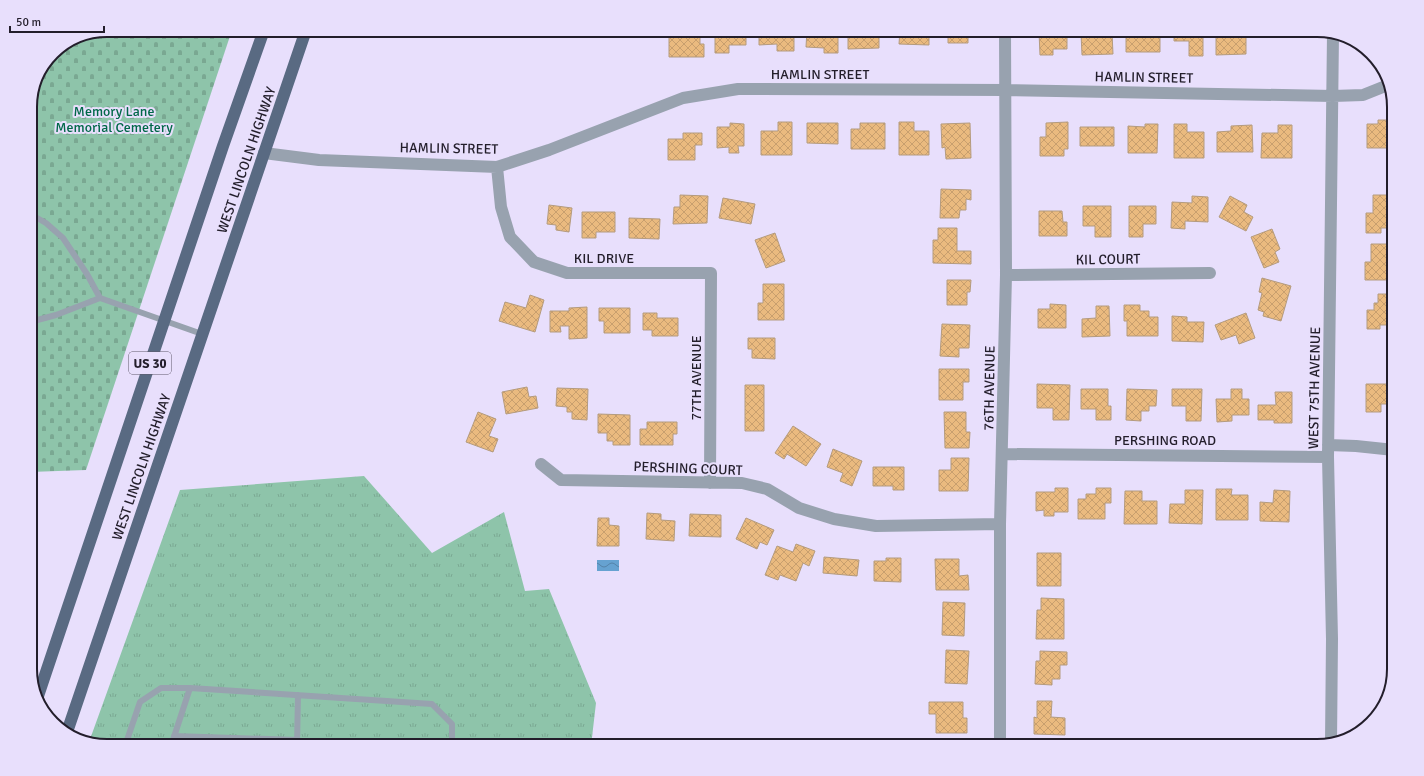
<svg xmlns="http://www.w3.org/2000/svg" width="1424" height="776" font-family="Signika,sans-serif">
	<style>
		.grass { fill: url(#grass-tufts) }
		.cemetery { fill: url(#cemetery-stones) }
		.water { fill: url(#water-waves) }
		.building { fill: url(#building-cross-hatch); stroke: #b49b7e }
		.lines { fill: none; stroke-linecap: round; stroke-linejoin: round }
		.service { stroke: #98a2af; stroke-width: 6 }
		.minor { stroke: #98a2af; stroke-width: 12 }
		.primary { stroke: #596a82; stroke-width: 12 }
		.labels { text-anchor: middle; stroke-width: 4; stroke-linejoin: round; paint-order: stroke }
		.shield { fill: #e8dffc; stroke: #5e586a; stroke-width: 1 }
		.shield-label { font-size: 13px; font-weight: bold; fill: #231e2b }
		.street-label { font-size: 14px; fill: #231e2b; stroke: #e8dffc }
		.park-label { font-size: 14px; fill: #006848; stroke: #e8dffc }
		.rim { fill: none; stroke: #231e2b; stroke-width: 2 }
	</style>
	<defs>
		<pattern id="grass-tufts" width="24" height="20" patternUnits="userSpaceOnUse"><rect width="24" height="20" fill="#8ec4aa"/><path d="M3 7l-1-3M5 7V3M7 7l1-3M15 17l-1-3M17 17v-4M19 17l1-3" fill="none" stroke="#7aa892"/></pattern>
		<pattern id="cemetery-stones" width="16" height="16" patternUnits="userSpaceOnUse"><rect width="16" height="16" fill="#8ec4aa"/><path d="M2 7V4a2 2 0 0 1 4 0v3zM10 15v-3a2 2 0 0 1 4 0v3z" fill="#7aa892"/></pattern>
		<pattern id="water-waves" width="16" height="10" patternUnits="userSpaceOnUse"><rect width="16" height="10" fill="#66a2d1"/><path d="M0 5q4-4 8 0t8 0" fill="none" stroke="#5483aa"/></pattern>
		<pattern id="building-cross-hatch" width="8" height="8" patternUnits="userSpaceOnUse"><rect width="8" height="8" fill="#eaba7f"/><path d="M0 0l8 8M0 8l8-8" fill="none" stroke="#c89f6e"/></pattern>
	</defs>
	<rect width="100%" height="100%" fill="#e8dffc"/>
	<path class="grass" d="M364 476 432 553 504 512 525 591 549 589 596 703 591 746H107L89 742 180 490Z"/>
	<path class="cemetery" d="M107 30H232L86 470 30 472V102L53 52 78 36Z"/>
	<path class="water" d="M597 560H619V571H597Z"/>
	<path class="building" d="M683 30H691V35H700V44H704V57H669V35H683Z
		M715 30H746V45H729V53H715Z
		M759 30H794V51H777V44L759 45Z
		M807 30H838V53H824V48L806 47Z
		M848 30H879V48L848 49Z
		M900 30H929V45L899 44Z
		M948 30H968V43H948Z
		M1126 30H1160V52H1126Z
		M1174 30H1203V56H1189V41H1174Z
		M1216 30H1246V54L1216 55Z
		M1067 31V49H1053V55H1040L1039 32Z
		M1081 33H1112L1113 54 1082 55Z
		M1378 120H1394V148H1367V124H1378Z
		M778 122H792V155H761V131H778Z
		M899 122H914V131H929V155H899Z
		M1068 122V149H1064V156H1040V137H1046V123Z
		M730 123 744 124V146H738L739 153H729V147L717 148V127H730Z
		M807 123H838V144L807 143Z
		M860 123H885V149H851V129H860Z
		M970 123 971 158 946 159 945 147 942 148 941 124Z
		M1145 124H1158L1157 153H1128V126L1145 127Z
		M1174 124H1187V132H1204V158H1174Z
		M1252 125 1253 152H1217V132L1231 131V126Z
		M1278 125H1292V158H1261L1262 133H1278Z
		M1080 127H1114V146H1080Z
		M683 133H702V145H695V160H668V139H683Z
		M941 189 971 190V200L966 199V210H960L959 218H940Z
		M680 195 708 196 707 223 673 224 674 207H680Z
		M1373 195H1394V228H1381V233H1366V213H1373Z
		M1192 196 1208 197V222L1185 221V229L1171 228 1172 202 1192 203Z
		M1230 196 1247 205 1244 212 1253 217 1246 231 1219 217Z
		M723 198 755 204 751 224 719 218Z
		M549 205 572 208 569 232 556 230V225L547 224Z
		M1083 206H1111V237H1095V226H1083Z
		M1129 206H1156V224H1143V237H1129Z
		M1039 211H1062L1063 222H1067V236H1039Z
		M582 212H615V232H596V238H582Z
		M629 218 660 219 659 239 629 238Z
		M938 228H957V251H971V264L933 263V240H938Z
		M1272 229 1280 249 1275 252 1279 262 1264 268 1251 237Z
		M775 233 785 261 766 268 755 240Z
		M1371 244H1393V280H1365V262H1371Z
		M1262 278 1291 286 1281 321 1263 316 1264 312 1258 310 1262 293 1259 292Z
		M947 280H971L970 292H967V305H947Z
		M763 284H784V320H758V303H763Z
		M1378 294H1394V325H1380V329H1367V310H1374V303H1378Z
		M530 295 544 300 535 332 499 321 505 302 526 308Z
		M1050 304 1066 305V328H1038V309H1050Z
		M1124 305H1140V311H1149V317H1158V336H1127V321H1124Z
		M1096 306H1109L1110 336 1082 337V319L1096 318Z
		M587 307V338L569 339V326H560L561 332H550V311H569V308Z
		M599 308H630V333H604V321H599Z
		M643 313H657V318H678V336H652V330H643Z
		M1246 313 1255 338 1239 344 1236 335 1221 340 1215 325Z
		M1172 316 1187 317V322H1204L1203 342 1172 341Z
		M942 324 970 325 969 348H959V357L940 356Z
		M748 338H775V359L752 358V349H748Z
		M939 369H969V382H963V400H939Z
		M1037 384 1070 385 1069 420H1053V408H1037Z
		M1366 384H1394V404H1381V412H1366Z
		M745 385H764V431H745Z
		M527 387 529 397 536 396 538 408 506 414 502 392Z
		M557 388 588 389 587 420 572 419V412H567V407L556 406Z
		M1081 389H1108V406H1111V420H1096V409H1081Z
		M1127 389 1157 390 1156 406H1149V411H1141V421L1126 420Z
		M1172 389H1202L1201 421H1186V406H1172Z
		M1231 389H1242V399H1249V415H1232V421L1217 422 1216 399H1231Z
		M1275 392H1292V423H1274V420H1258V405H1276Z
		M478 412 496 419 489 436 498 439 493 452 466 442Z
		M944 412H966V432H970L969 448H945Z
		M598 414 630 415V445H613V441H607V433H598Z
		M647 422H677V434H673V445H640V429H647Z
		M793 426 821 444 806 466 787 454 784 459 775 453Z
		M833 449 862 461 852 486 840 481 843 473 827 467Z
		M951 458H969L968 491H939V470H951Z
		M873 467H904V490H893V486H873Z
		M1055 488H1068V512H1054V516H1044V510L1036 511V492H1055Z
		M1096 488H1111V503H1105V519H1078V499H1086V494H1096Z
		M1216 489H1232L1231 495H1248V520H1216Z
		M1185 490H1203L1202 524 1169 523 1170 504H1185Z
		M1274 490 1290 491 1289 522 1260 521V502L1273 503Z
		M1125 491H1142V501H1157V524H1124Z
		M647 513 661 514V520L675 521 674 541 646 539Z
		M690 514 721 515V537L689 536Z
		M598 518H609V525L619 526V546H597Z
		M746 518 774 530 767 545 760 542 757 549 736 539Z
		M796 544 815 551 809 566 803 563 796 581 780 575 778 580 765 575 777 546 793 552Z
		M1037 553H1061V586H1037Z
		M824 557 859 560 857 576 823 573Z
		M886 558H901V582L874 581V561H886Z
		M935 559H959V576L968 575 969 590H936Z
		M1387 565H1394V585H1387Z
		M1041 598 1064 599V639H1036L1037 610H1041Z
		M943 602 965 603 964 636 942 635Z
		M946 650 969 651 967 684 945 683Z
		M1040 651 1067 652V665H1060V679H1052V685L1035 684 1036 661H1040Z
		M1037 701H1052L1051 717 1065 718V735L1034 734V717L1037 718Z
		M929 702H963V718H967V733H936V714H929Z"/>
	<g class="lines">
		<path class="service" d="M30 214 46 223 63 238 87 274 100 298 56 315 30 322
			M100 298 202 334
			M174 736 297 740
			M125 746 140 702 161 688H190
			M171 746 190 688 432 704 452 724V746
			M297 746 298 695"/>
		<path class="minor" d="M264 153 319 160 497 167 549 150 683 98 738 89 1006 90 1333 96 1363 95 1388 85
			M497 167 501 207 510 237 534 262 567 273H711L710 483
			M1006 275 1210 273
			M1328 445 1356 446 1394 450
			M1003 454 1328 457
			M541 464 561 480 742 483 767 489 799 508 834 519 876 526 1000 524
			M1331 742 1332 639 1328 457 1333 34
			M1000 746V524L1006 275 1005 30"/>
		<path class="primary" d="M38 696 223 146 264 30
			M67 732 306 30"/>
	</g>
	<g class="labels">
		<rect class="shield" x="129" y="352" width="42" height="22" rx="3"/>
		<g class="shield-label">
			<text x="150" y="368">US 30</text>
		</g>
		<g class="street-label">
			<text x="820" y="79">HAMLIN STREET</text>
			<text transform="translate(1144 77) rotate(1)" y="5">HAMLIN STREET</text>
			<text transform="translate(449 148) rotate(1)" y="5">HAMLIN STREET</text>
			<text transform="translate(246 160) rotate(-71)" y="5">WEST LINCOLN HIGHWAY</text>
			<text x="604" y="263">KIL DRIVE</text>
			<text transform="translate(1108 259) rotate(-1)" y="5">KIL COURT</text>
			<text transform="translate(696 378) rotate(-90)" y="5">77TH AVENUE</text>
			<text transform="translate(989 388) rotate(-89)" y="5">76TH AVENUE</text>
			<text transform="translate(1314 388) rotate(-89)" y="5">WEST 75TH AVENUE</text>
			<text x="1165" y="445">PERSHING ROAD</text>
			<text transform="translate(141 467) rotate(-71)" y="5">WEST LINCOLN HIGHWAY</text>
			<text transform="translate(688 468) rotate(2)" y="5">PERSHING COURT</text>
		</g>
		<g class="park-label">
			<text x="114" y="116">Memory Lane<tspan x="114" dy="16">Memorial Cemetery</tspan></text>
		</g>
	</g>
	<path d="M0 0H1424V776H0ZM107 37H1317A70 70 0 0 1 1387 107V669A70 70 0 0 1 1317 739H107A70 70 0 0 1 37 669V107A70 70 0 0 1 107 37Z" fill="#e8dffc" fill-rule="evenodd"/>
	<path class="rim" d="M107 37H1317A70 70 0 0 1 1387 107V669A70 70 0 0 1 1317 739H107A70 70 0 0 1 37 669V107A70 70 0 0 1 107 37Z"/>
	<path d="M10 26v6h94v-6" fill="none" stroke="#231e2b" stroke-width="2"/>
	<text x="16" y="26" font-size="12" fill="#231e2b" stroke="#e8dffc" stroke-width="3" paint-order="stroke">50 m</text>
</svg>
